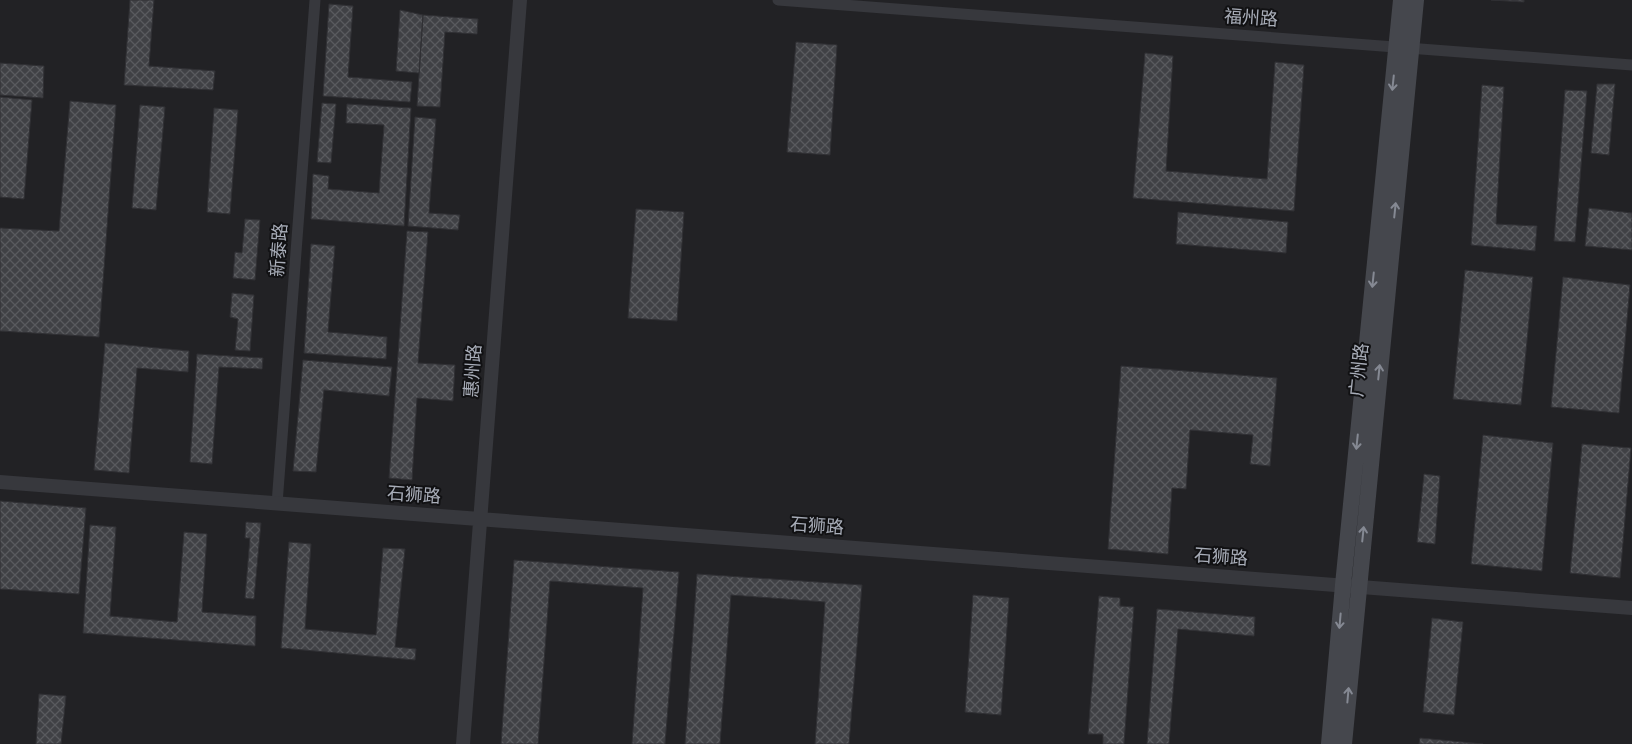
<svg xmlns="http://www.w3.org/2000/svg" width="1632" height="744" font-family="Arial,'Noto Sans SC',sans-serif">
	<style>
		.built { fill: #222225 }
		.building { fill: url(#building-cross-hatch); stroke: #303034 }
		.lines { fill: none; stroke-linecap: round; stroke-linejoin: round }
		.minor { stroke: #37383d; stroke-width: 11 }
		.tertiary { stroke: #37383d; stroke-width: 14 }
		.secondary { stroke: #45474d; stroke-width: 16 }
		.oneway { stroke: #858993 }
		.labels { text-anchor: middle; stroke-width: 4; stroke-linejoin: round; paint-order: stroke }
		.street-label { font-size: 18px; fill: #a8adb8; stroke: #111113 }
	</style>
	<defs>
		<pattern id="building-cross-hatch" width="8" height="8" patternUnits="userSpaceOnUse" patternTransform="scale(1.25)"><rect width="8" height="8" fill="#404145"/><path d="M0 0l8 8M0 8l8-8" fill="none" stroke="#595a5e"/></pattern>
	</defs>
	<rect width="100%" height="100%" fill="#161618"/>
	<path class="built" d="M0 0H1632V744H0Z"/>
	<path class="building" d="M130 0H154L149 66 215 71 213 90 124 85Z
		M1491 0H1524V2Z
		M329 4 353 6 348 77 412 82 410 102 323 96Z
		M400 10 423 15 419 73 396 71Z
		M423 15 478 19 477 34 445 32 440 107 417 106Z
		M796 42 837 45 830 155 787 152Z
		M1145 53 1173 56 1166 171 1267 179 1275 62 1304 65 1294 211 1133 198Z
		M0 63 44 66 43 98 0 95Z
		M1597 84H1615L1609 155 1591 153Z
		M1482 85 1504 87 1496 224 1537 226 1535 251 1471 245Z
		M1565 90 1587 91 1575 242 1554 241Z
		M0 97 32 100 24 199 0 197Z
		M70 101 116 105 99 337 0 331V228L59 231Z
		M322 103 336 104 331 163 317 162Z
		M347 104 411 108 404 226 311 219 313 174 329 176 328 189 379 193 384 125 346 123Z
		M140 105 165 107 156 210 132 208Z
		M214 108 238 110 230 214 207 212Z
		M415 117 436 119 429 213 460 215 458 230 408 226Z
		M1589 208 1632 213V250L1585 246Z
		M636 209 684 212 677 321 628 318Z
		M1178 212 1288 222 1286 253 1176 244Z
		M245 219 260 220 255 280 233 278 235 252 242 253Z
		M407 231 428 232 418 363 455 365 453 401 417 398 412 480 389 478Z
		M311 244 335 246 328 332 387 337 386 359 304 353Z
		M1465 270 1533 277 1521 405 1453 399Z
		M1563 277 1630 285 1619 413 1551 407Z
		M232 293 254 295 250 351 235 350 238 319 230 317Z
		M105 343 189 351 188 372 137 368 129 473 94 470Z
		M197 354 263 358 262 369 219 367 212 464 190 462Z
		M303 360 392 367 389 396 324 390 316 472 293 471Z
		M1121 366 1277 378 1270 466 1250 464 1253 435 1190 430 1186 489 1172 488 1168 554 1108 549Z
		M1483 435 1553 443 1542 571 1471 564Z
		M1582 444 1631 448 1620 578 1570 573Z
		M1424 474 1440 476 1435 544 1417 542Z
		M0 501 86 508 79 594 0 589Z
		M246 522 261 523 254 599 245 598 250 538H245Z
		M90 525 116 527 110 616 177 622 184 532 207 534 202 612 256 616 255 646 83 633Z
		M289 542 311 544 305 629 376 635 383 548 405 549 395 647 416 649 415 660 281 648Z
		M514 560 679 572 665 744H632L643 588 550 581 538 744H501Z
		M697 574 862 585 849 744H815L825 602 731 595 720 744H685Z
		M973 595 1009 598 1001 715 965 712Z
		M1099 596 1120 598V606L1134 607 1124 744H1103V734H1088Z
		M1157 609 1255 617 1254 636 1178 629 1169 744H1147Z
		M1432 618 1463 622 1454 715 1423 712Z
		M39 694 66 696 61 744H36Z
		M1420 738 1483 744H1419Z"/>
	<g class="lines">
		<path class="minor" d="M778 0 1632 65
			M277 504 315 0"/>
		<path class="tertiary" d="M0 482 1632 608
			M463 744 520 0"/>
		<path class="secondary" d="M1329 744 1343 585 1401 0
			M1344 744 1416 0"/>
	</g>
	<defs><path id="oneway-shaft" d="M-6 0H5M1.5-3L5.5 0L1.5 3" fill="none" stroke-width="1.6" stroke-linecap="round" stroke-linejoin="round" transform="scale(1.25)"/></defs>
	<g class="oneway">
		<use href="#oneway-shaft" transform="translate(1393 83) rotate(96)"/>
		<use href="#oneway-shaft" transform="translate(1395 210) rotate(-84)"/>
		<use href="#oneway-shaft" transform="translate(1373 280) rotate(96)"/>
		<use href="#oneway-shaft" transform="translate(1379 372) rotate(-84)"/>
		<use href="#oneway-shaft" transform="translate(1357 442) rotate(96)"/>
		<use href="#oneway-shaft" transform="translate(1363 534) rotate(-84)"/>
		<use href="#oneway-shaft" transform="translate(1340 621) rotate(95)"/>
		<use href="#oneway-shaft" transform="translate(1348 695) rotate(-85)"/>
	</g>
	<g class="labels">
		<g class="street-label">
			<text transform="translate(1251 18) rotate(4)" y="6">福州路</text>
			<text transform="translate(279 250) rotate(-86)" y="6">新泰路</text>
			<text transform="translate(1359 370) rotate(-84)" y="6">广州路</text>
			<text transform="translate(473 371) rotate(-86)" y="6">惠州路</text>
			<text transform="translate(414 495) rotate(4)" y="6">石狮路</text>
			<text transform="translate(817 526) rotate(4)" y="6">石狮路</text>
			<text transform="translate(1221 557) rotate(4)" y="6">石狮路</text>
		</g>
	</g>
</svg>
